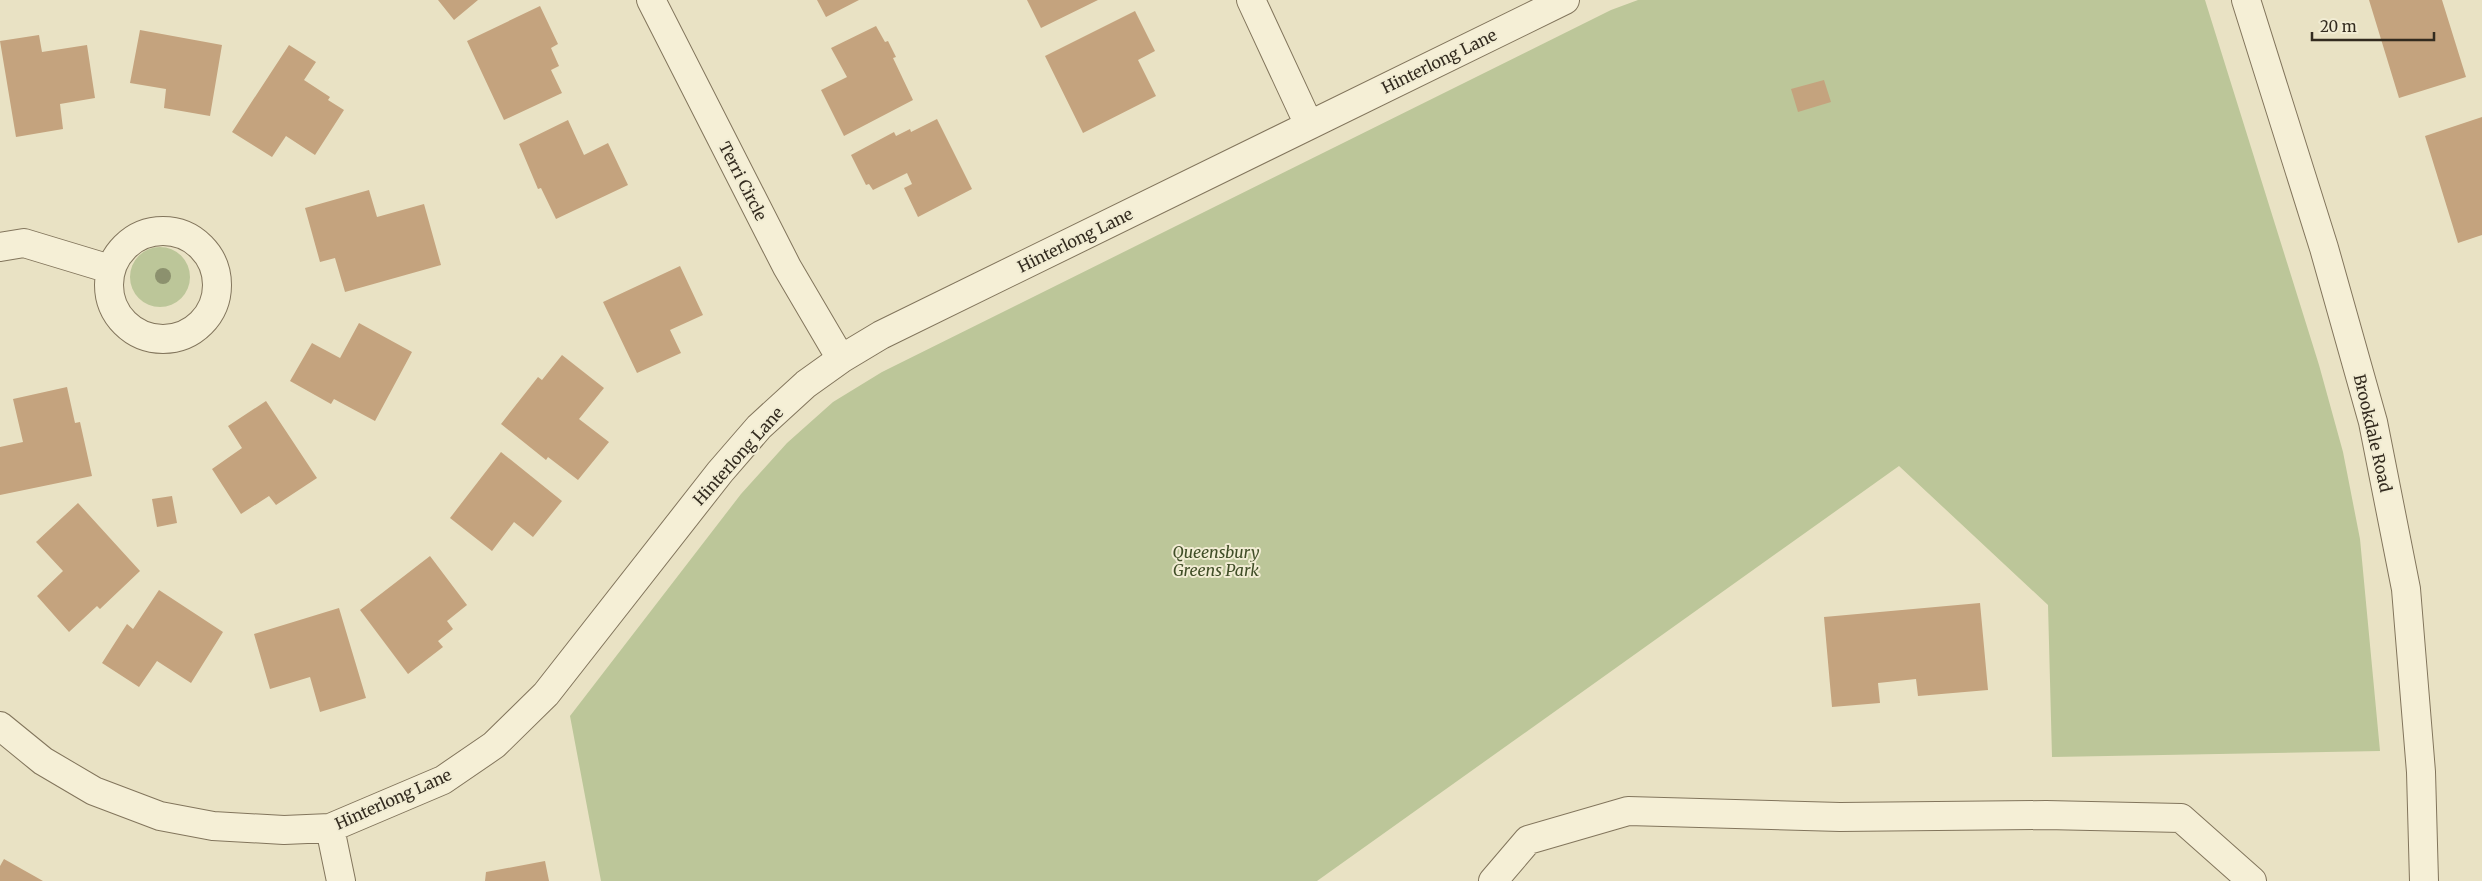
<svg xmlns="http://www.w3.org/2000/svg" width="2482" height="881" font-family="Merriweather,serif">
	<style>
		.green { fill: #bcc699 }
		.building { fill: #c4a37e }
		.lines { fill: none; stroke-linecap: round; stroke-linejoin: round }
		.minor-casing { stroke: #82755c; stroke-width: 30 }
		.minor { stroke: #f5efd6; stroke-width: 28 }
		.tree { fill: #8c916e }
		.labels { text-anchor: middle; stroke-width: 4; stroke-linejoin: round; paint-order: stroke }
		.street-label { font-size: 16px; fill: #332b1f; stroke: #f1ecd3 }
		.park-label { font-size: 16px; font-style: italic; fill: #404e27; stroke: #f1ecd3 }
	</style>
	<rect width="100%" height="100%" fill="#e9e2c4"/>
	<path class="green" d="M1638 0H2205L2319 365 2343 452 2360 539 2380 751 2052 757 2048 605 1899 466 1317 881H601L570 716 741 494 787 443 833 402 882 372 1611 10Z
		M130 277a30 30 0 1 1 60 0a30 30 0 1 1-60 0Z"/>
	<path class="building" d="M438 0H478L454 20Z
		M817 0H859L826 17Z
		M1027 0H1098L1041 28Z
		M2369 0H2442L2466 77 2399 98Z
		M540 6 558 44 551 48 559 66 551 70 562 93 504 120 467 41Z
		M1135 11 1155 51 1138 60 1156 96 1083 133 1045 56Z
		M876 26 885 42 888 41 896 57 893 58 913 100 844 136 821 90 847 77 831 48Z
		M140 30 222 45 210 116 164 108 166 89 130 83Z
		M39 35 42 52 87 45 95 98 60 104 63 129 16 137 0 41Z
		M289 45 316 62 304 80 330 97 328 100 344 110 315 155 286 136 272 157 232 132Z
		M1824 80 1831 102 1798 112 1791 89Z
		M2482 117V235L2458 243 2425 136Z
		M937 119 972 189 918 217 904 188 912 184 907 173 873 190 869 184 866 185 851 155 894 132 896 136 910 129 911 132Z
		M568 120 584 155 608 143 628 185 556 219 541 188 538 189 519 144Z
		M369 190 377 217 424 204 441 265 345 292 335 258 320 262 305 208Z
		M680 266 703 315 670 330 681 353 637 373 603 302Z
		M359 323 412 352 375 421 334 399 331 404 290 381 312 343 340 358Z
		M562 355 604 388 579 419 609 442 578 480 548 457 546 460 501 424 538 377 542 380Z
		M67 387 75 423 80 422 92 476 0 495V447L23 442 13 399Z
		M266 401 317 478 276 505 269 496 241 514 212 469 242 448 228 426Z
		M501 452 562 501 533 537 514 522 492 551 450 518Z
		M172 496 177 523 157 527 152 499Z
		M78 503 140 571 100 609 97 606 69 632 37 596 63 571 36 542Z
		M430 556 467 605 447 621 453 629 438 641 443 647 408 674 360 610Z
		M159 590 223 632 191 683 157 661 139 687 102 663 127 624 133 629Z
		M1980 603 1988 690 1918 696 1916 679 1878 683 1880 703 1832 707 1824 617Z
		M339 608 366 698 320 712 310 677 270 689 254 634Z
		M4 859 43 881H0V866Z
		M545 861 549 881H485L486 872Z"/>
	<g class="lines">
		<g class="minor-casing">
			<path id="minor" d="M651 0 787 267 841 359
				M1251 0 1309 125
				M2246 0 2324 248 2373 422 2406 589 2421 772 2424 881
				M109 285a54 54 0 1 1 108 0a54 54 0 1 1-108 0Z
				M0 247 24 243 110 269
				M0 726 43 761 94 791 160 816 213 826 284 830 330 828 443 780 494 745 546 694 720 472 759 427 806 384 841 359 881 335 1565 0
				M330 828 341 881
				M1493 881 1528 840 1628 811 1840 817 2046 815 2181 818 2252 881"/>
		</g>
		<use href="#minor" class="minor"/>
	</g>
	<circle class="tree" cx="163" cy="276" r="8"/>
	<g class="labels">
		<g class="street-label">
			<text transform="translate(1439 61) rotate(-26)" y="6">Hinterlong Lane</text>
			<text transform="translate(743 181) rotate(63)" y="6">Terri Circle</text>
			<text transform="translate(1075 240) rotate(-26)" y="6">Hinterlong Lane</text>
			<text transform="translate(2373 433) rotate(77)" y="6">Brookdale Road</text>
			<text transform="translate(738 456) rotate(-48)" y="6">Hinterlong Lane</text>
			<text transform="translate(393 799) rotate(-24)" y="6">Hinterlong Lane</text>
		</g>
		<g class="park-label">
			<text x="1216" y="558">Queensbury<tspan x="1216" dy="18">Greens Park</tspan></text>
		</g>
	</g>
	<path d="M2312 32v8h122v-8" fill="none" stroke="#332b1f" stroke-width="2.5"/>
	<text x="2320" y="32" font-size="15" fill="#332b1f" stroke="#f1ecd3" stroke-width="4" paint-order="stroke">20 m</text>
</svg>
